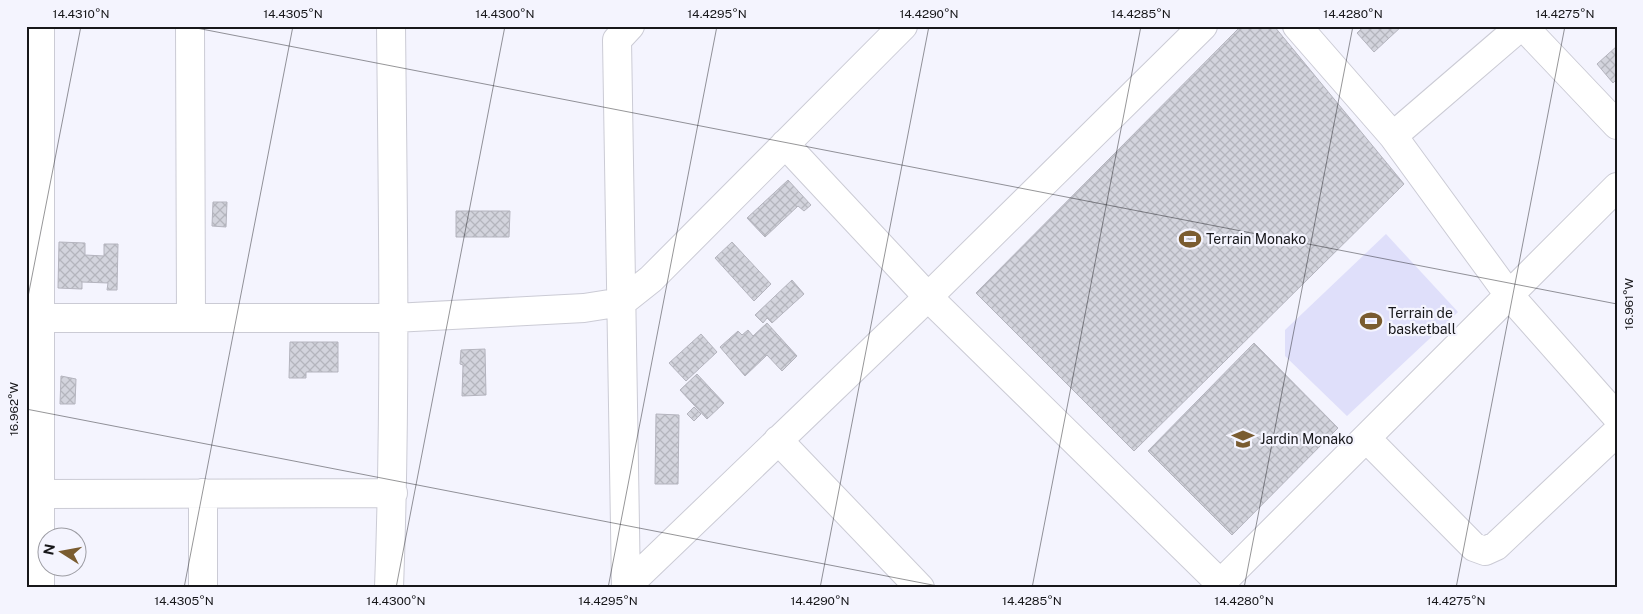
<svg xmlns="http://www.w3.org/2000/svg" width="1643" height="614" font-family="'Public Sans',sans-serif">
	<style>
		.pitch { fill: #dfdffa }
		.building { fill: url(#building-cross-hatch); stroke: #b4b4be }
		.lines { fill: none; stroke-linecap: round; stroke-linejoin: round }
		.minor-casing { stroke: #cbcbd5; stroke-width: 30 }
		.minor { stroke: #fff; stroke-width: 28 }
		.ticks { fill: none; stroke: #17171a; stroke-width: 1; stroke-opacity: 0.45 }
		.labels { text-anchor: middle; stroke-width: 4.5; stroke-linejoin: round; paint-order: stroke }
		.poi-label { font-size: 14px; fill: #17171a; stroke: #f4f4fe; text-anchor: start }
		.neatline { fill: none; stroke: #17171a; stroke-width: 2 }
		.ticks-label { font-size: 12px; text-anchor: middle; fill: #17171a }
	</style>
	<defs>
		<pattern id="building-cross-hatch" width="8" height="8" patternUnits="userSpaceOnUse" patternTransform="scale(1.25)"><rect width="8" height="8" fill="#d3d4dd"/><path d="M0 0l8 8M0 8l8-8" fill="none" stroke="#b4b5bd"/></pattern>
	</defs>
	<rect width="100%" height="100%" fill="#f4f4fe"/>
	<path class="pitch" d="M1386 234 1458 312 1347 416 1285 356V330Z"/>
	<path class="building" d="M1241 26H1274L1404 184 1134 451 976 293Z
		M1364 26H1402L1374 52 1357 33Z
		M1617 46V79L1613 83 1597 64Z
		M788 180 811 205 804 211 798 206 765 237 747 218Z
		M213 202H227L226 227 212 226Z
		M456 211H510L509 237H456Z
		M59 242 85 243V255L104 256V244H118L117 290H107L108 283 82 282V289L58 288Z
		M732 242 771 284 754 301 715 258Z
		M792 280 804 294 772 323 767 318 763 323 755 315Z
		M767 323 797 356 782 371 767 355 745 376 720 347 738 331 742 335 748 330 753 336Z
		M701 334 717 352 686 381 669 363Z
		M290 342H338V372H306V378H289Z
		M1254 343 1338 428 1232 535 1148 451Z
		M485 349 486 395 462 396 463 365 460 364 461 350Z
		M697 374 724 403 707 419 680 390Z
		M61 376 76 379 75 404H60Z
		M694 407 701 414 694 421 687 414Z
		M656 414 679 415 678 484H655Z"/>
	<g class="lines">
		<g class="minor-casing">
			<path id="minor" d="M40 26V588
				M190 26 191 318
				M1297 26 1393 136 1509 295 1617 417
				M1523 26 1617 125
				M1393 136 1521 26
				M785 144 928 297 1225 588
				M26 318H394L584 308 622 302 651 279 903 26
				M1366 438 1474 547 1485 551 1496 546 1617 432
				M778 440 920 588
				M203 493V588
				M40 494 393 493
				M626 587 928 297 1203 26
				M389 588C396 401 393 213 391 26
				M626 588 617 40 630 26
				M1216 588 1617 187"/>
		</g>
		<use href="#minor" class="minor"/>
	</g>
	<path class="ticks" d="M186 26 1617 304M26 307 81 26M26 409 948 588M184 588 293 26M396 588 505 26M608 588 717 26M820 588 929 26M1032 588 1141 26M1244 588 1353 26M1456 588 1565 26"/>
	<defs>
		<g id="stadium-bare" transform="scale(1.725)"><path d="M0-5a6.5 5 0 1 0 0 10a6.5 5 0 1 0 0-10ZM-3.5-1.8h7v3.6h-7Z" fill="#7a5c30" stroke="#f4f4fe" stroke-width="2.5" paint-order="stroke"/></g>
		<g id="school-bare" transform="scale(1.725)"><path d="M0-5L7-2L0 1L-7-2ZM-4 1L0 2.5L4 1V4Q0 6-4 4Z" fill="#7a5c30" stroke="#f4f4fe" stroke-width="2.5" paint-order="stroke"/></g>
	</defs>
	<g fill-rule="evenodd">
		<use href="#stadium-bare" x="1190" y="239"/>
		<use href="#stadium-bare" x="1371" y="321"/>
		<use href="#school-bare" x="1243" y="439"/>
	</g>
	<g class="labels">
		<g class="poi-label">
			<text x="1206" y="244">Terrain Monako</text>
			<text x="1388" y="318">Terrain de<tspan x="1388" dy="16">basketball</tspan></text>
			<text x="1260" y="444">Jardin Monako</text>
		</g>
	</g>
	<rect width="1643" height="614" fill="none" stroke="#f4f4fe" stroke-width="55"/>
	<g transform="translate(62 552) rotate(281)"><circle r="24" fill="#f4f4fe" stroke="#9c9ca3"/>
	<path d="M0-4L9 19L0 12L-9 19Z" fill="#7a5c30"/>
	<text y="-8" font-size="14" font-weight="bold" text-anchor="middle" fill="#17171a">N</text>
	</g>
	<rect x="28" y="28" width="1588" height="558" class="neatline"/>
	<g class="ticks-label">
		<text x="81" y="18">14.4310°N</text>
		<text x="293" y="18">14.4305°N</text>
		<text x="505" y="18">14.4300°N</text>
		<text x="717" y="18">14.4295°N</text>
		<text x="929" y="18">14.4290°N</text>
		<text x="1141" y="18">14.4285°N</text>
		<text x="1353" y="18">14.4280°N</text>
		<text x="1565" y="18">14.4275°N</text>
		<text transform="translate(1629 304) rotate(-90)" y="4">16.961°W</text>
		<text transform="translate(14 409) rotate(-90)" y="4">16.962°W</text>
		<text x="184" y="605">14.4305°N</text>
		<text x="396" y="605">14.4300°N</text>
		<text x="608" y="605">14.4295°N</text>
		<text x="820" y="605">14.4290°N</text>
		<text x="1032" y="605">14.4285°N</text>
		<text x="1244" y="605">14.4280°N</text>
		<text x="1456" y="605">14.4275°N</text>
	</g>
</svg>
